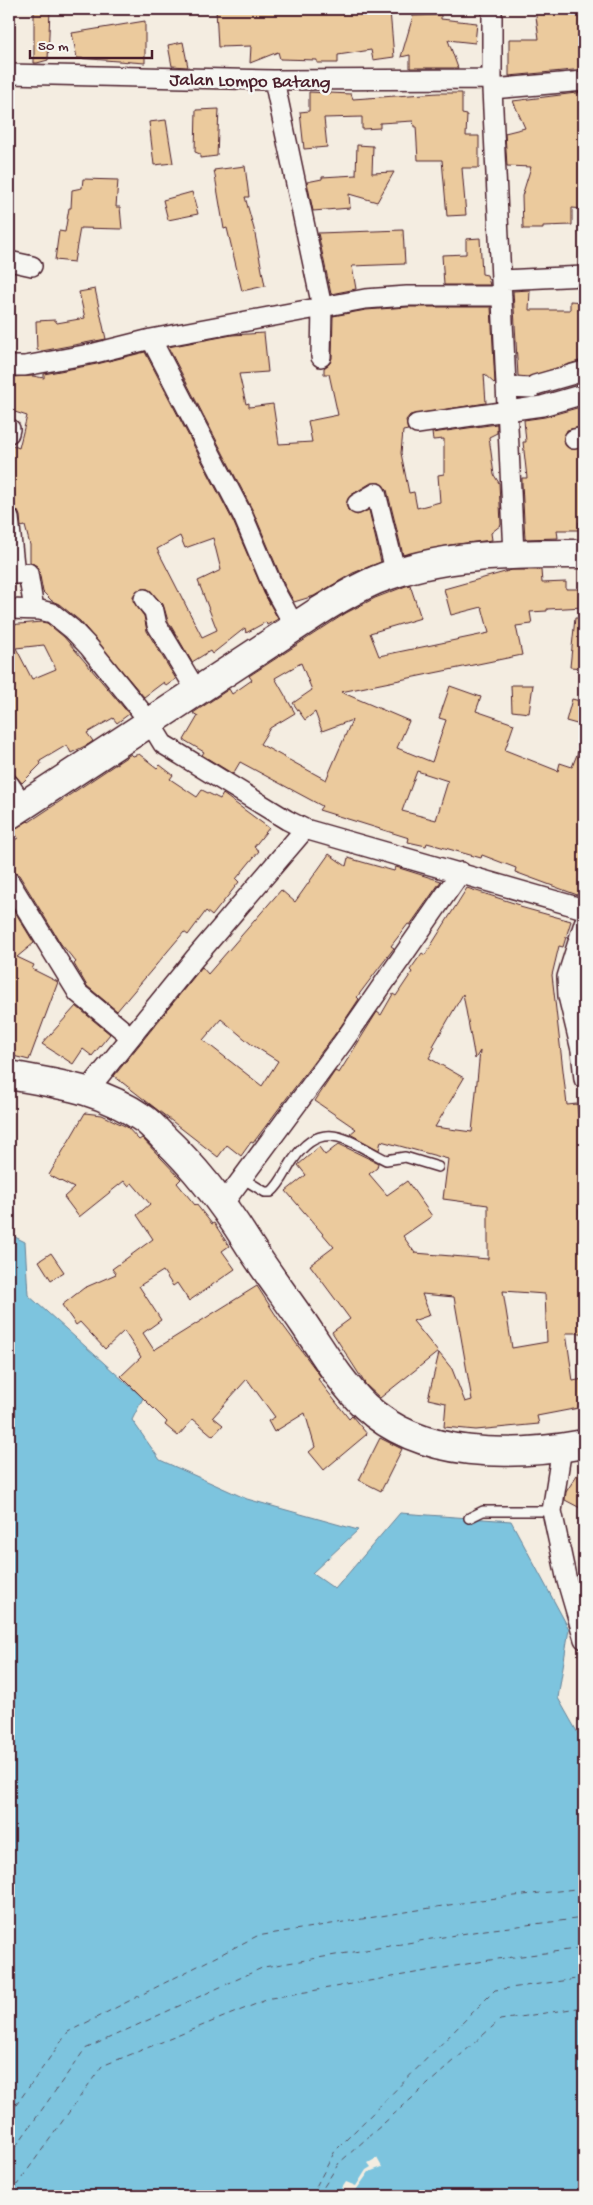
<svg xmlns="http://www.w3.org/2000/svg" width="593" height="2205" font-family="'Gochi Hand',sans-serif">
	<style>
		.water { fill: #7dc4de; stroke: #698296 }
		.pier { fill: #f4ede1 }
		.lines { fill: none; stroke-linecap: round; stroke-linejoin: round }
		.ferry { stroke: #595161; stroke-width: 1; stroke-dasharray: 6 5; stroke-linecap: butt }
		.building { fill: #ebca9d; stroke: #4a1f2b; fill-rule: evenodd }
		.service-casing { stroke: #4a1f2b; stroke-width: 12 }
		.minor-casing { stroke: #4a1f2b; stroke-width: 22 }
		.trunk-casing { stroke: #4a1f2b; stroke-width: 31 }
		.service { stroke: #f6f6f2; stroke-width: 9 }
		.minor { stroke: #f6f6f2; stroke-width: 19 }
		.trunk { stroke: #f6f6f2; stroke-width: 28 }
		.labels { text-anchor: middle; stroke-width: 5; stroke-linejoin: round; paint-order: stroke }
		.street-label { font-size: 19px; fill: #4a1f2b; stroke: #f6f6f2 }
	</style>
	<rect width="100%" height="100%" fill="#f4ede1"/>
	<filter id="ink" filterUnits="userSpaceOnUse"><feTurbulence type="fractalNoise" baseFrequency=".02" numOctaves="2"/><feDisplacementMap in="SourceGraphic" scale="10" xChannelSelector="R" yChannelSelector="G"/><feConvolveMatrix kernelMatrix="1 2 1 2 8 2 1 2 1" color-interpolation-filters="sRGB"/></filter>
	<g filter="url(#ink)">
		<path class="water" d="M9 1234 25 1242 28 1295 143 1398 132 1420 160 1460 247 1499 358 1530 312 1573 335 1589 400 1513 511 1521 569 1629 558 1698 584 1744V2196H9Z"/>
		<path class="pier" d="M377 2158 382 2167 369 2172 352 2196H349L342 2188 346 2182 356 2186 366 2170 371 2167 368 2163Z"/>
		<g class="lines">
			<path class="ferry" d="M9 2115 68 2032 257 1936 480 1900 584 1888
				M9 2156 85 2049 264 1967 485 1930 584 1918
				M9 2196 102 2066 271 1998 490 1960 584 1948
				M311 2196 335 2151 495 1990 584 1978
				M318 2196 339 2163 500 2020 584 2007"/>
		</g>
		<path class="building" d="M34 9H50L48 60 37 63H34Z
			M216 9H368L367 12 390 11 394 57 373 60 371 50 338 55V63H317V60L280 59 278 52 250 63 251 46 218 47Z
			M535 9H584V69L509 76V39H539Z
			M441 15V19L477 23 475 43 448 40 458 68H410V55L401 57 413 16Z
			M145 21V63L77 58 72 33Z
			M183 42 188 67 172 66 168 45Z
			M309 92 351 94 353 99 438 93H462V114L467 115 466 136H479V168H462L466 215 447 216 442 160H418L416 126H414L413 121 380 123V128L362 129V117L324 118 327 147 304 149 300 112 309 111Z
			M584 92V209L572 208V225L543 226V229H523L522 196 531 167 507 166 505 133 525 128 513 101Z
			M219 109 217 156 200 158V154L195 152 196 110Z
			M166 120 173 163 154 165 149 122Z
			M357 145 373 146 372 173 394 172 377 202 349 194 350 208 313 211 307 182 322 179V177L356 175Z
			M245 166 249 197H245L254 229 265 286 242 291 227 228 224 229 214 170Z
			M83 179 118 180 116 207H120L122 229 80 228 74 262 55 260 59 231 65 232 69 208H71L72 190 82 188Z
			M192 192 198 214 168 220 163 200Z
			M403 230 405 264 352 266 356 289 331 294 318 233Z
			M480 238 482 274 487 275 490 285H444L442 255 466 254V239Z
			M95 289 106 339 42 351 37 350 36 321 55 320 57 323 85 318 79 292Z
			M530 290 529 310H570V301L584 302V332L581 331 582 360 528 377 518 376 513 291Z
			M407 307H491L495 384 484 374 486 403 410 415 406 420 408 430 403 431 401 453 409 493 414 492 417 508 440 502 438 475 444 474V439L433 440 432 433 497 424V433L489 437 494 475 499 483 501 525 491 533 492 540 450 545 403 555 387 490 380 483H371L351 495 346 504 348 510 357 515 369 510 381 562 353 573 314 596 294 602 284 584 253 511 168 347 232 335 264 333 268 372 239 374 246 404 249 403V407L273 404 279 444 312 442 308 421 338 415 329 374H324V368L330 363 332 358 333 316 366 310Z
			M145 352 233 521 264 593 278 619 267 625 266 622 246 633 245 628 212 654 210 651 192 662 168 621 163 604 148 589 137 590 133 596V601L144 616 147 631 176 679 166 686 164 682 144 697 80 621 59 604 52 601 43 592 39 571 37 566 30 562V545L25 526 21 527 20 516 18 511 12 507 9 491 12 462 9 461V444L19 448 27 416 9 410V377L33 376 44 378V374L97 364ZM180 536 185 548 213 538 221 570 198 581 217 630 202 637 157 549Z
			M584 406V426L567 430 563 441 570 449 584 448V523L579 522V530H557L558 538 525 539 522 483V478H527L523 442H526L524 420 545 417Z
			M512 570H541L542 583 566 582V589H584V607L547 609V611L530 612 532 624 516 626 522 655 341 692 409 721 397 748 432 762 446 720 439 718 450 686 481 697 476 711 514 724 505 750 558 771 560 763 572 767 584 737V884L580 896 515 872 516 868 482 855 481 858 427 843 426 846 408 842 409 838 319 810 322 806 240 762 233 774 202 755 204 752 184 740 198 716 193 713 229 689 232 694 252 680 249 676 346 613 375 598 406 586 410 585 421 618 370 633 379 656 489 633 482 607 451 615 444 589ZM301 663 312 690 293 703 305 720 315 712 322 731 352 720 326 780 260 744 270 728 295 713 275 678ZM417 771 448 781 436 820 402 811Z
			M575 618H584V668L570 667Z
			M41 622 47 623 64 637 129 714 117 723 113 718 87 733 93 741 89 744 71 753 67 745 40 761 41 764 22 783 9 768V625ZM44 645 56 669 32 679 16 648Z
			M511 685H533L529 713 512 711Z
			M572 699 584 702V726L566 721Z
			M131 754 133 756 139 754 157 768 160 765 173 775 170 779 197 797 202 790 220 799 223 794 269 828 254 847 259 851 236 879 239 882 212 916 206 911 188 935 184 932 117 1011 87 986 74 964 76 962 61 944 19 875 9 870V843L18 838 13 830 28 821 29 822Z
			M329 854 346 866 348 858 394 871 396 867 441 881 410 925 408 924 391 946 394 948 357 997 359 999 341 1026 253 1143 251 1142 241 1156 227 1145 218 1157 114 1076 202 967 208 974 281 890 295 902ZM221 1019 251 1044 278 1061 262 1086 203 1040Z
			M467 888 520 905V907L571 921 563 947 559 946 552 975 567 1105 577 1104 582 1140 583 1178V1209L579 1210 582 1256H584V1333H566L573 1381 583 1379 584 1407 537 1416 539 1424 476 1430 444 1427 446 1403 428 1399 439 1353 452 1369 465 1402 472 1400 454 1297 422 1294 430 1315 413 1321 438 1352 380 1398 366 1385 332 1332 350 1319 310 1265 334 1247 286 1191 306 1175 298 1165 319 1147 325 1155 339 1144 378 1163 377 1168 369 1174 387 1195 407 1181 432 1216 403 1236 415 1253 488 1259V1205L443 1199 448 1159 381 1141 379 1150 350 1134 356 1129 315 1101 335 1071 339 1073 377 1012 381 1015 393 994 396 996 412 972 410 970 422 953 425 955ZM463 994 475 1059 480 1051 472 1132 435 1127 464 1078 429 1058 435 1047 433 1046ZM503 1291 545 1294 547 1342 512 1348Z
			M9 902 34 943 17 957 34 965 32 969 58 982 29 1060 9 1055Z
			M76 1006 110 1034 92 1056 83 1049 73 1064 42 1044Z
			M85 1113 102 1115 127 1127 139 1140 142 1138 181 1179 177 1183 195 1205 196 1204 212 1224 214 1223 229 1246 222 1251 235 1269 189 1301 177 1283 173 1286 163 1271 139 1286 161 1320 143 1333 154 1350 257 1286 279 1320 321 1377 318 1379 349 1419 352 1416 367 1434 324 1470 309 1452 315 1447 305 1413 274 1432 268 1421 275 1417 247 1379 213 1417 223 1425 213 1436 193 1419 178 1436 165 1425 167 1422 121 1376 141 1357 124 1331 105 1349 80 1322 76 1325 62 1305 84 1288 116 1274 112 1269 153 1239 137 1215 150 1204 132 1183 128 1186 124 1181 79 1217 64 1197 74 1188 49 1175Z
			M51 1253 64 1272 51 1280 39 1261Z
			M380 1438 402 1449 381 1491 359 1480Z
			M584 1464V1510L565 1500 566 1492Z"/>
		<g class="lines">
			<g class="service-casing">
				<path id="service" d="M242 1178 265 1192H271C281 1184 286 1170 293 1160 323 1115 351 1143 386 1160L405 1157 438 1167
					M469 1518 483 1511H552"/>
			</g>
			<g class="minor-casing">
				<path id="minor" d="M492 9V89L514 554
					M9 74 274 80 492 79
					M274 80 322 307 321 357
					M492 89 584 81
					M9 261 32 266
					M501 280 584 276
					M151 339 243 516 274 589 295 627
					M9 366H25L95 353 151 339 365 299 407 296H502
					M506 387 532 388 535 385 584 371
					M417 424 542 406 584 394
					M9 433 10 429
					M574 439 584 437
					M357 504 376 493 396 574
					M9 518 15 574 28 573 34 609
					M144 599 154 611 157 625 196 690
					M9 609 40 610 52 613 72 629 89 647 149 721 163 744 287 820 305 829 584 909
					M9 784 23 805
					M9 881 78 993 131 1037
					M584 923 567 977 568 996 581 1050 584 1079
					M88 1090 195 958 305 829
					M223 1204 343 1042 461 872
					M562 1448 552 1511 567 1581 584 1639"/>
			</g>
			<g class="trunk-casing">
				<path id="trunk" d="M9 815 316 613C335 601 355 589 376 580 442 553 514 554 584 554
					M9 1075C59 1084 101 1089 144 1119 151 1124 157 1131 163 1137 196 1168 222 1202 246 1240 264 1269 285 1296 304 1324 323 1352 340 1382 365 1406 421 1459 513 1457 584 1444"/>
			</g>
			<use href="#service" class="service"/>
			<use href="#minor" class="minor"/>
			<use href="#trunk" class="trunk"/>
		</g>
	</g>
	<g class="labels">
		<g class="street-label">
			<text transform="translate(250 79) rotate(1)" y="7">Jalan Lompo Batang</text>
		</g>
	</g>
	<rect width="593" height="2205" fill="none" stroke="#f6f6f2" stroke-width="30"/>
	<rect x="15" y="15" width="563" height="2175" fill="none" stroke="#4a1f2b" stroke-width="2" filter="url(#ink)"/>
	<path d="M30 50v8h122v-8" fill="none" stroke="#4a1f2b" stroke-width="2.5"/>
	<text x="38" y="50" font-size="15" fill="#4a1f2b" stroke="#f6f6f2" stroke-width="4" paint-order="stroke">50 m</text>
</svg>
